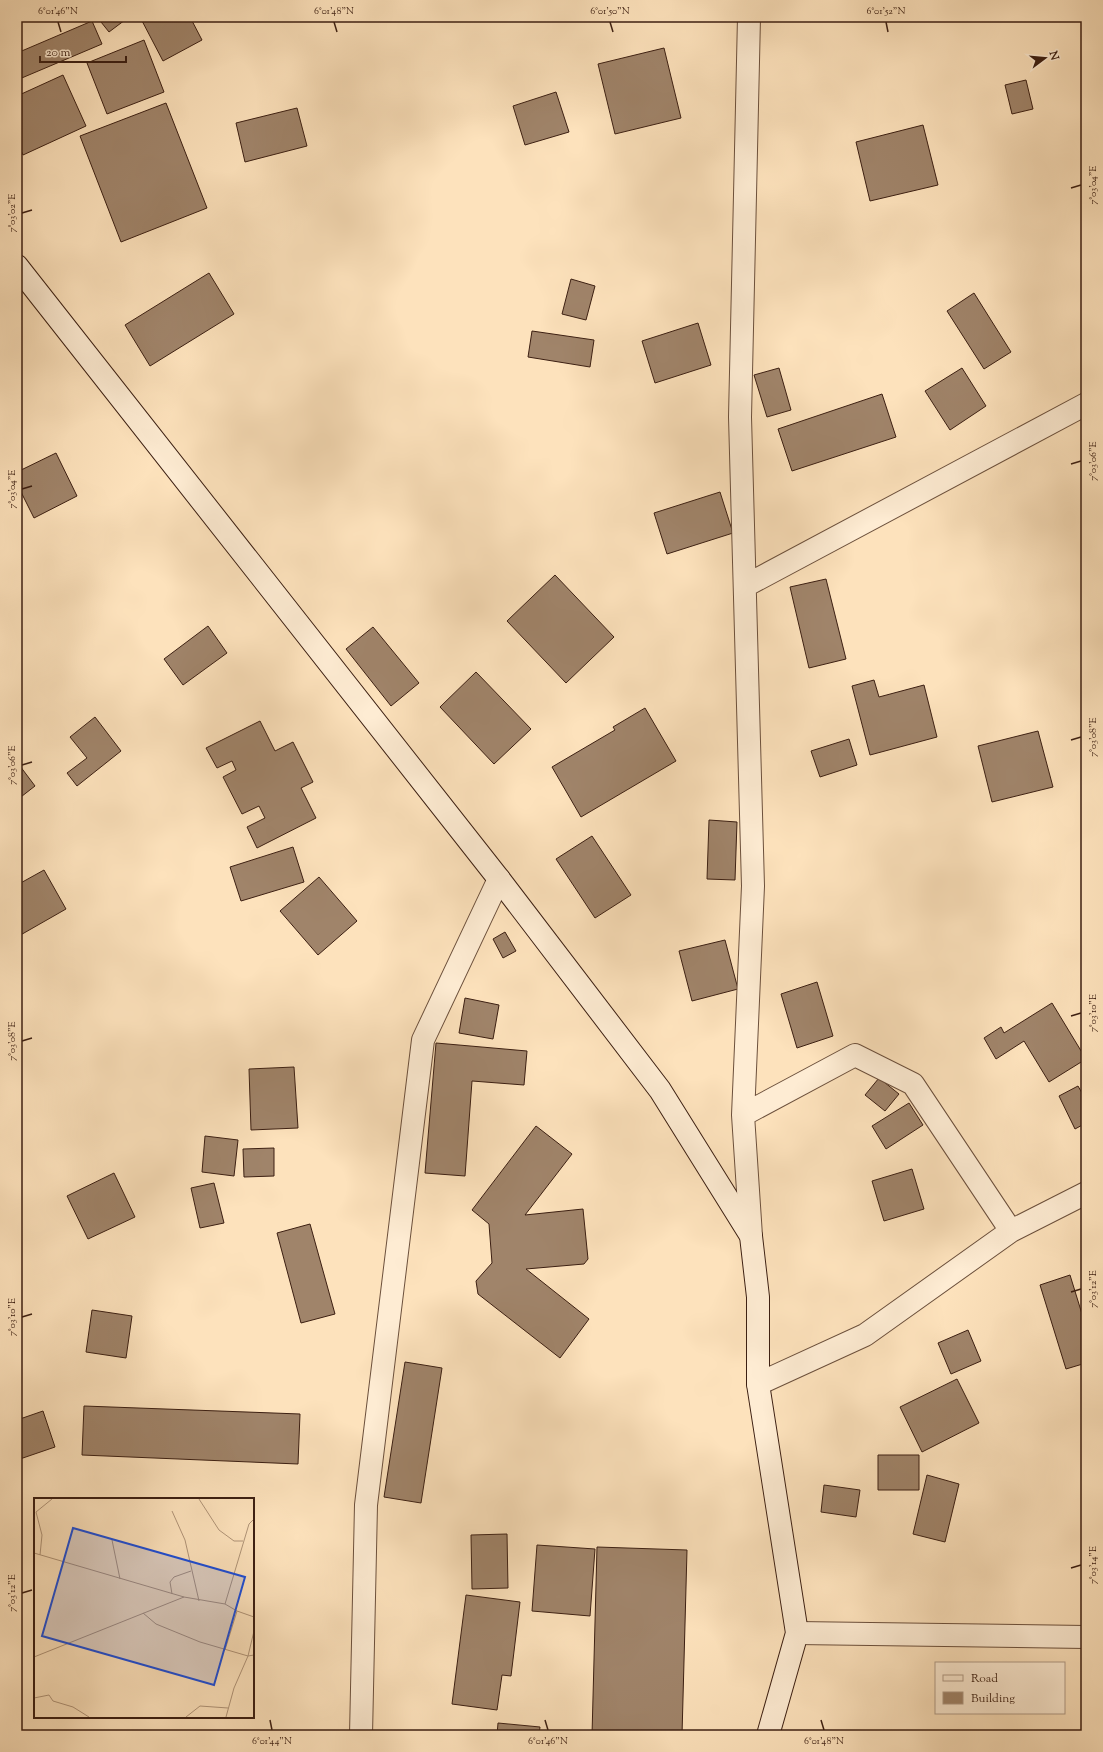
<svg xmlns="http://www.w3.org/2000/svg" width="1103" height="1752" font-family="'Sorts Mill Goudy',serif">
	<style>
		.building { fill: #a0846a; stroke: #3c1f12 }
		.lines { fill: none; stroke-linecap: round; stroke-linejoin: round }
		.minor-casing { stroke: #6c503c; stroke-width: 24 }
		.secondary-casing { stroke: #3c1f12; stroke-width: 24 }
		.minor { stroke: #feecd3; stroke-width: 22 }
		.secondary { stroke: #feecd3; stroke-width: 22 }
		.ticks { fill: none; stroke: #3c1f12; stroke-width: 1.5 }
		.inset-road { fill: none; stroke: #b09478; stroke-width: 1 }
		.view { fill: #1d4ed8; fill-opacity: 0.15; stroke: #1d4ed8; stroke-width: 2 }
		.inset-edge { fill: none; stroke: #3c1f12; stroke-width: 2 }
		.neatline { fill: none; stroke: #3c1f12; stroke-width: 1.5 }
		.ticks-label { font-size: 10px; text-anchor: middle; fill: #3c1f12 }
	</style>
	<rect width="100%" height="100%" fill="#fde2bc"/>
	<filter id="stains"><feTurbulence type="fractalNoise" baseFrequency=".005" numOctaves="4"/><feColorMatrix values="0 0 0 0 .2 0 0 0 0 .09 0 0 0 0 .02 0 0 0 .5 -.17"/></filter>
	<radialGradient id="worn" r=".72"><stop offset=".6" stop-color="#630" stop-opacity="0"/><stop offset="1" stop-color="#630" stop-opacity=".3"/></radialGradient>
	<path class="building" d="M97 17H129L109 32Z
		M140 17H190L202 40 163 61Z
		M92 21 102 44 17 80V53Z
		M144 40 164 92 107 114 87 63Z
		M664 48 681 118 615 134 598 64Z
		M63 75 86 126 23 155 17 141V96Z
		M1026 80 1033 109 1012 114 1005 85Z
		M556 92 569 132 525 145 513 106Z
		M166 103 207 208 121 242 80 136Z
		M297 108 307 146 245 162 236 123Z
		M923 125 938 185 870 201 856 142Z
		M209 273 234 314 150 366 125 325Z
		M571 279 595 286 586 320 562 314Z
		M974 293 1011 352 984 369 947 311Z
		M698 323 711 365 655 383 642 341Z
		M532 331 594 340 590 367 528 357Z
		M779 368 791 410 767 417 754 375Z
		M962 368 986 406 950 430 925 391Z
		M882 394 896 437 792 471 778 429Z
		M56 453 77 496 34 518 17 484V472Z
		M720 492 733 533 667 554 654 513Z
		M555 575 614 637 566 683 507 621Z
		M826 579 846 659 809 668 790 587Z
		M208 626 227 653 183 685 164 659Z
		M373 627 419 683 391 706 346 649Z
		M476 672 531 729 494 764 440 707Z
		M874 680 879 697 924 685 937 737 870 755 852 686Z
		M645 708 676 761 581 817 552 767 615 730 613 727Z
		M95 717 121 751 77 786 67 773 87 758 70 737Z
		M260 721 275 751 293 742 313 782 301 788 316 818 257 848 247 827 265 818 259 806 242 814 223 777 236 770 232 761 217 768 206 748Z
		M1038 731 1053 787 992 802 978 746Z
		M849 739 857 765 820 777 811 751Z
		M17 762 35 786 17 800Z
		M709 820 737 822 735 880 707 879Z
		M592 836 631 895 595 918 556 859Z
		M293 847 304 882 241 901 230 867Z
		M44 870 66 909 17 937V885Z
		M319 877 357 921 318 955 280 911Z
		M505 932 516 951 503 958 493 939Z
		M725 940 738 989 692 1001 679 951Z
		M817 982 833 1036 797 1048 781 994Z
		M465 998 499 1005 493 1039 459 1033Z
		M1052 1003 1086 1059 1049 1082 1024 1041 996 1059 984 1038 1001 1027 1004 1033Z
		M436 1043 527 1051 524 1085 472 1081 465 1176 425 1173Z
		M294 1067 298 1128 251 1130 249 1069Z
		M879 1078 899 1094 885 1111 865 1095Z
		M1078 1086 1086 1100V1123L1075 1129 1059 1096Z
		M909 1103 923 1125 886 1149 872 1126Z
		M536 1126 572 1154 525 1215 583 1209 588 1259 584 1264 526 1269 589 1319 560 1358 478 1294 476 1281 492 1263 489 1224 472 1210Z
		M205 1136 238 1140 234 1176 202 1172Z
		M274 1148V1176L244 1177 243 1149Z
		M912 1169 924 1209 884 1221 872 1181Z
		M114 1173 135 1217 88 1239 67 1196Z
		M214 1183 224 1223 200 1228 191 1188Z
		M310 1224 335 1314 301 1323 277 1233Z
		M1070 1275 1086 1327V1363L1066 1369 1040 1285Z
		M92 1310 132 1316 126 1358 86 1352Z
		M968 1330 981 1361 951 1374 938 1343Z
		M405 1362 442 1368 421 1503 384 1497Z
		M957 1379 979 1423 922 1452 900 1407Z
		M84 1406 300 1414 298 1464 82 1455Z
		M43 1411 55 1447 17 1460V1420Z
		M878 1455H919V1490H878Z
		M927 1475 959 1484 945 1542 913 1534Z
		M824 1485 860 1490 856 1517 821 1512Z
		M507 1534 508 1588 472 1589 471 1535Z
		M537 1545 595 1549 590 1616 532 1611Z
		M597 1547 687 1550 682 1735H592Z
		M466 1595 520 1602 511 1676 502 1675 497 1710 452 1704Z
		M498 1723 540 1727 539 1735H497Z"/>
	<g class="lines">
		<g class="minor-casing">
			<path id="minor" d="M749 17 740 417 753 886 743 1115 751 1236
				M745 586 1086 404
				M743 1115 855 1055 913 1084 1011 1231
				M758 1384 865 1335 1011 1231 1086 1193
				M797 1633 1086 1637
				M361 1735 366 1505 423 1040 499 879"/>
		</g>
		<g class="secondary-casing">
			<path id="secondary" d="M17 266 499 879 660 1090 751 1236 758 1297V1384L797 1633 768 1735"/>
		</g>
		<use href="#minor" class="minor"/>
		<use href="#secondary" class="secondary"/>
	</g>
	<path class="ticks" d="M58 22 61 32M334 22 337 32M610 22 613 32M886 22 888 32M1071 188 1081 185M22 213 32 210M1071 464 1081 461M22 489 32 486M1071 740 1081 737M22 765 32 762M1071 1016 1081 1013M22 1041 32 1038M1071 1292 1081 1289M22 1317 32 1314M1071 1568 1081 1565M22 1593 32 1590M270 1720 272 1730M545 1720 548 1730M821 1720 824 1730"/>
	<g transform="translate(34 1498)">
		<rect width="220" height="220" fill="#fde2bc"/>
		<path class="inset-road" d="M165 1 185 32 200 43H209M138 13 151 42 165 103M78 42 86 81M0 55 150 99M6 57 8 37 2 14 18 1M138 96 136 84 140 79 157 73M191 106 215 26 220 21M109 115 122 126 166 144 214 158 220 157M191 152 203 113M0 159 150 99 191 106 203 113 220 119M0 200 15 197 19 203 39 209 55 219M152 219 166 208 194 210M192 219 200 190 214 158 220 133"/>
		<path class="view" d="M39 30 211 79 180 187 8 138Z"/>
		<rect width="220" height="220" class="inset-edge"/>
	</g>
	<rect width="1103" height="1752" fill="none" stroke="#fde2bc" stroke-width="44"/>
	<rect x="935" y="1662" width="130" height="52" fill="#feecd3" stroke="#b09a86"/>
	<rect x="943" y="1675" width="20" height="6" fill="#feecd3" stroke="#b09a86"/>
	<text x="971" y="1682" font-size="12" fill="#3c1f12">Road</text>
	<rect x="943" y="1692" width="20" height="12" fill="#a0846a" stroke="#b09a86"/>
	<text x="971" y="1702" font-size="12" fill="#3c1f12">Building</text>
	<g transform="translate(1045 58) rotate(74)" stroke="#feecd3" stroke-width="3" paint-order="stroke">
	<path d="M0-3L7 15L0 10L-7 15Z" fill="#3c1f12"/>
	<text y="-6" font-size="11" font-weight="bold" text-anchor="middle" fill="#3c1f12">N</text>
	</g>
	<path d="M40 56v6h86v-6" fill="none" stroke="#3c1f12" stroke-width="2"/>
	<text x="46" y="56" font-size="12" fill="#3c1f12" stroke="#feecd3" stroke-width="3" paint-order="stroke">20 m</text>
	<rect x="22" y="22" width="1059" height="1708" class="neatline"/>
	<g class="ticks-label">
		<text x="58" y="14">6°01'46"N</text>
		<text x="334" y="14">6°01'48"N</text>
		<text x="610" y="14">6°01'50"N</text>
		<text x="886" y="14">6°01'52"N</text>
		<text transform="translate(1092 185) rotate(-90)" y="4">7°03'04"E</text>
		<text transform="translate(11 213) rotate(-90)" y="4">7°03'02"E</text>
		<text transform="translate(1092 461) rotate(-90)" y="4">7°03'06"E</text>
		<text transform="translate(11 489) rotate(-90)" y="4">7°03'04"E</text>
		<text transform="translate(1092 737) rotate(-90)" y="4">7°03'08"E</text>
		<text transform="translate(11 765) rotate(-90)" y="4">7°03'06"E</text>
		<text transform="translate(1092 1013) rotate(-90)" y="4">7°03'10"E</text>
		<text transform="translate(11 1041) rotate(-90)" y="4">7°03'08"E</text>
		<text transform="translate(1092 1289) rotate(-90)" y="4">7°03'12"E</text>
		<text transform="translate(11 1317) rotate(-90)" y="4">7°03'10"E</text>
		<text transform="translate(1092 1565) rotate(-90)" y="4">7°03'14"E</text>
		<text transform="translate(11 1593) rotate(-90)" y="4">7°03'12"E</text>
		<text x="272" y="1744">6°01'44"N</text>
		<text x="548" y="1744">6°01'46"N</text>
		<text x="824" y="1744">6°01'48"N</text>
	</g>
	<rect width="100%" height="100%" filter="url(#stains)"/>
	<rect width="100%" height="100%" fill="url(#worn)"/>
</svg>
